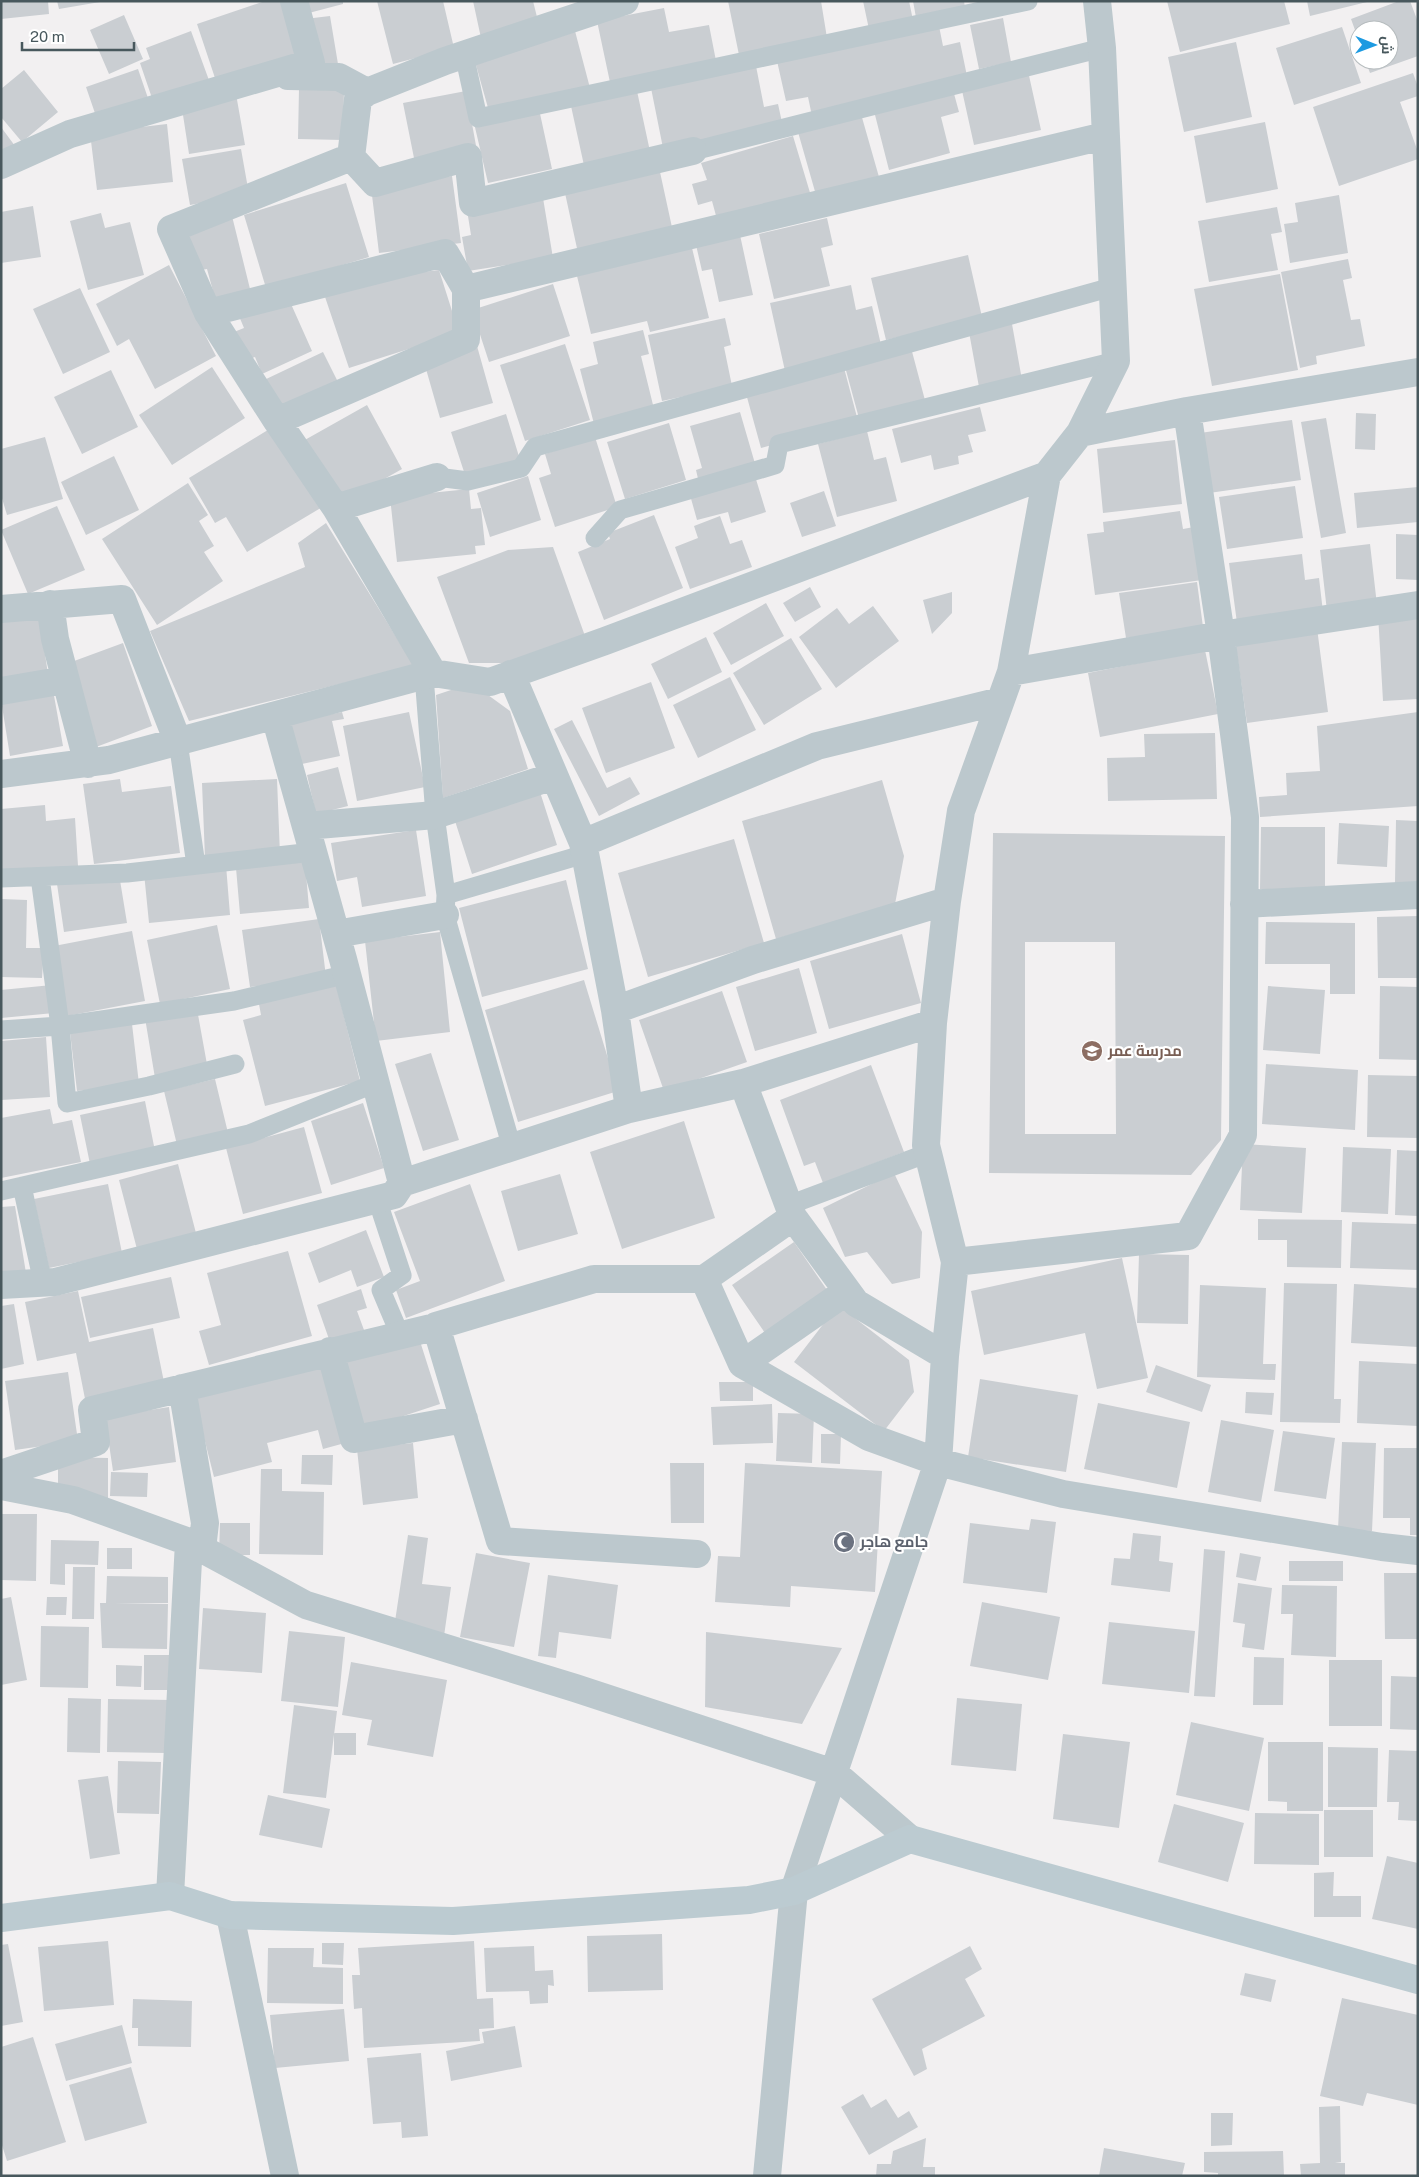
<svg xmlns="http://www.w3.org/2000/svg" width="1419" height="2177" font-family="'Public Sans',Cairo,sans-serif">
	<style>
		.building { fill: #caced2; fill-rule: evenodd }
		.lines { fill: none; stroke-linecap: round; stroke-linejoin: round }
		.lane { stroke: #bcc8cd; stroke-width: 19 }
		.street { stroke: #bcc8cd; stroke-width: 28 }
		.secondary { stroke: #bccbd1; stroke-width: 28 }
		.labels { text-anchor: middle; stroke-width: 4.5; stroke-linejoin: round; paint-order: stroke }
		.education-label { font-size: 15px; font-weight: bold; fill: #785e54; stroke: #fff; text-anchor: start }
		.worship-label { font-size: 15px; font-weight: bold; fill: #5b616d; stroke: #fff; text-anchor: start }
	</style>
	<rect width="100%" height="100%" fill="#f2f0f1"/>
	<path class="building" d="M1 1H48L49 14 1 19Z
		M57 1H100V2L59 9Z
		M265 1H285L302 52 216 81 197 24Z
		M301 1H343V4L305 14Z
		M377 1H443L454 48 393 64Z
		M473 1H533L539 25 481 38Z
		M728 1H821L827 38 739 55Z
		M863 1H909L914 25 870 34Z
		M913 1H964L966 14 917 23Z
		M1167 1H1284L1290 24 1180 52Z
		M1307 1H1367V2L1310 16Z
		M1399 1H1410L1418 22V56L1370 73 1365 60H1389V30H1359V41L1351 19Z
		M664 8 669 32 709 25 717 66 611 87 597 21Z
		M124 15 143 59 109 74 90 30Z
		M330 16 338 64 313 68 305 19Z
		M1003 18 1011 62 979 69 970 25Z
		M939 26 943 46 960 42 968 81 812 116 808 97 786 101 777 61Z
		M1342 27 1361 83 1294 105 1276 48Z
		M191 31 210 83 154 104 140 63 150 59 146 48Z
		M575 31 590 88 490 115 474 58Z
		M1236 42 1252 117 1184 132 1168 57Z
		M756 66 764 107 778 104 783 127 664 153 651 88Z
		M138 69 150 104 98 122 86 87Z
		M24 70 58 112 22 142 1 117V89Z
		M1028 71 1041 130 974 145 961 86Z
		M1413 73 1418 87V96L1400 102 1418 152V159L1339 186 1313 107Z
		M299 89H344L343 140 298 139Z
		M953 90 959 112 941 117 950 153 889 170 874 111Z
		M466 91 477 151 415 163 403 103Z
		M637 91 651 156 585 170 571 106Z
		M236 94 245 145 189 154 181 102Z
		M539 109 552 169 488 183 474 123Z
		M861 114 879 177 816 195 798 132Z
		M1265 122 1278 189 1206 203 1194 136Z
		M167 124 173 182 97 190 90 133Z
		M1 127 15 146 1 156Z
		M793 136 811 196 718 223 712 201 698 205 692 184 707 180 701 163Z
		M241 149 249 194 190 205 182 159Z
		M660 172 673 232 578 253 565 193Z
		M452 176 461 243 379 253 371 187Z
		M346 183 369 257 266 288 244 215Z
		M1339 195 1348 253 1290 263 1284 224 1298 222 1295 203Z
		M543 198 553 258 468 271 462 237 471 235 467 210Z
		M33 206 41 257 1 263V212Z
		M1277 207 1282 232 1271 234 1278 270 1209 282 1198 221Z
		M101 213 105 228 130 222 144 275 88 290 70 221Z
		M232 216 251 293 216 302 207 269 196 271 185 228Z
		M827 218 833 245 821 248 830 286 774 299 759 234Z
		M740 235 753 295 719 302 712 269 702 271 696 245Z
		M692 248 709 318 650 332 647 321 591 334 577 276Z
		M968 255 982 317 886 340 871 278Z
		M1348 259 1352 278 1343 280 1351 320 1360 319 1365 346 1316 356 1317 364 1300 368 1281 272Z
		M169 265 216 356 155 389 129 339 117 346 96 304Z
		M439 270 459 333 349 368 322 288 367 279Z
		M1280 274 1298 370 1212 386 1194 289Z
		M553 284 570 336 489 362 472 310Z
		M851 285 856 310 872 306 882 349 785 371 770 303Z
		M80 288 110 352 63 374 33 309Z
		M287 295 312 351 262 374 255 357 241 362 229 334 244 328 239 316Z
		M725 318 731 345 724 347 732 386 662 401 648 335Z
		M1012 324 1022 380 979 387 969 332Z
		M643 330 649 354 641 356 654 409 594 424 580 369 598 364 593 342Z
		M565 344 590 420 525 441 500 365Z
		M910 344 926 404 860 422 844 363Z
		M477 346 493 403 440 418 424 362Z
		M323 352 339 384 276 413 262 381Z
		M843 364 858 421 761 448 745 390Z
		M212 367 245 418 172 465 139 415Z
		M111 370 138 427 82 454 54 397Z
		M367 405 402 469 338 505 303 441Z
		M980 407 986 431 968 435 973 452 958 456 959 464 934 470 931 455 901 463 892 429Z
		M740 412 756 467 699 483 696 470 702 468 690 426Z
		M1356 413 1376 414 1375 450 1355 449Z
		M506 414 521 463 467 481 451 432Z
		M1326 418 1346 533 1321 538 1301 422Z
		M1292 420 1301 480 1209 493 1200 433Z
		M669 423 686 480 625 499 607 442Z
		M276 425 324 506 247 552 226 517 215 523 189 478Z
		M867 431 874 460 886 457 897 501 837 517 818 444Z
		M45 437 63 499 7 515 1 495V449Z
		M595 437 617 507 555 527 539 478 551 474 545 454Z
		M1175 440 1182 504 1103 513 1097 449Z
		M114 456 139 510 86 535 61 482Z
		M528 476 541 520 490 537 477 493Z
		M755 476 766 512 731 523 728 512 697 520 690 495Z
		M188 483 208 515 199 521 214 546 204 552 223 581 157 625 102 539Z
		M1295 486 1303 538 1227 549 1219 497Z
		M1418 487V522L1357 528 1354 493Z
		M469 489 471 509 481 508 485 545 475 546 476 554 397 562 390 497Z
		M824 491 836 526 802 537 790 503Z
		M57 506 85 570 28 594 1 530Z
		M1180 511 1183 529 1194 527 1202 580 1095 595 1087 534 1104 532 1103 522Z
		M654 515 683 588 604 620 578 552 610 539 608 533Z
		M720 516 730 544 742 540 752 567 690 589 675 547 698 538 694 526Z
		M326 523 414 666 189 721 150 631 305 567 298 543Z
		M1396 534 1418 535V580L1396 579Z
		M1370 544 1377 605 1327 611 1320 550Z
		M553 547 585 636 513 663H469L437 577 508 550Z
		M1302 554 1305 580 1319 578 1323 612 1237 623 1229 563Z
		M1197 582 1203 627 1126 638 1119 593Z
		M810 587 821 607 795 622 783 603Z
		M952 592V613L932 634 923 600Z
		M766 603 784 636 731 665 713 633Z
		M873 606 899 641 836 688 799 637 837 608 849 624Z
		M1418 612V699L1383 701 1378 614Z
		M39 615 48 674 1 681V621Z
		M1317 628 1328 712 1247 723 1235 640Z
		M706 637 722 672 668 699 651 664Z
		M791 638 822 689 764 725 733 673Z
		M123 643 152 726 96 747 66 664Z
		M1205 650 1218 714 1100 737 1088 673Z
		M730 677 756 730 698 758 673 705Z
		M651 682 675 748 606 773 582 708Z
		M460 687 488 695 510 711 528 769 443 798 436 695Z
		M53 690 63 746 10 756 1 700Z
		M342 712 344 719 332 721 340 756 297 765 288 723Z
		M409 712 425 787 357 801 343 726Z
		M1418 712V806L1260 817 1259 797 1287 795 1286 773 1320 771 1317 726Z
		M572 720 607 788 630 777 640 794 599 816 554 729Z
		M1215 733 1217 799 1108 801 1107 758 1145 757 1144 734Z
		M338 767 348 806 316 814 307 775Z
		M120 779 122 792 171 786 180 853 94 864 83 784Z
		M277 779 280 855 205 858 202 783Z
		M882 780 904 856 895 904 776 939 742 821Z
		M540 792 557 845 472 874 455 821Z
		M45 805 46 821 75 818 78 866 1 871V809Z
		M1396 820 1418 821V884L1395 883Z
		M1339 823 1389 826 1387 867 1337 864Z
		M1261 827H1325V889H1260Z
		M416 830 426 896 362 907 357 877 337 881 331 843Z
		M993 833 1225 836 1221 1140 1191 1175 989 1173ZM1025 942H1115L1116 1134H1025Z
		M734 839 764 943 648 977 618 873Z
		M305 862 309 908 240 914 236 868Z
		M226 865 230 915 149 923 144 873Z
		M119 874 127 923 64 932 57 884Z
		M566 880 588 969 482 997 459 908Z
		M1 899 27 900 26 948H44L42 978 1 977Z
		M1418 916V978H1378L1377 917Z
		M319 919 326 977 250 987 242 930Z
		M1266 922 1355 923V994H1330V964H1265Z
		M217 925 230 989 160 1004 147 940Z
		M132 931 145 1001 67 1016 54 946Z
		M440 932 450 1032 376 1041 365 941Z
		M902 934 921 1003 829 1029 810 961Z
		M799 968 817 1033 755 1051 736 987Z
		M584 980 618 1091 518 1122 485 1010Z
		M336 984 360 1081 265 1106 243 1020 261 1015 259 1004Z
		M52 985 54 1013 1 1018V990Z
		M1268 986 1325 990 1320 1054 1263 1050Z
		M1380 986 1418 987V1060L1379 1059Z
		M722 991 747 1062 664 1091 639 1020Z
		M197 1009 208 1070 155 1078 145 1018Z
		M132 1024 139 1084 77 1091 70 1032Z
		M46 1037 50 1097 1 1100V1041Z
		M431 1053 459 1140 423 1151 395 1064Z
		M1266 1064 1358 1070 1355 1130 1262 1124Z
		M871 1065 904 1152 823 1183 815 1162 804 1166 780 1100Z
		M1368 1075 1418 1076V1138L1367 1137Z
		M215 1079 229 1137 178 1149 164 1091Z
		M145 1101 155 1151 90 1164 80 1115Z
		M363 1103 384 1168 331 1185 311 1121Z
		M50 1109 53 1124 72 1120 81 1162 1 1178V1118Z
		M684 1121 715 1218 622 1249 590 1152Z
		M304 1127 322 1193 243 1214 226 1148Z
		M1243 1144 1306 1148 1302 1213 1240 1210Z
		M1343 1147 1391 1149 1388 1214 1341 1212Z
		M1397 1150 1418 1151V1216L1395 1215Z
		M178 1164 197 1237 138 1253 119 1180Z
		M894 1173 922 1232 920 1278 892 1284 867 1252 845 1257 823 1208Z
		M560 1174 578 1234 518 1251 501 1191Z
		M108 1184 122 1253 49 1268 34 1199Z
		M470 1184 505 1281 406 1318 396 1290 420 1281 394 1212Z
		M15 1206 26 1273 1 1274V1207Z
		M1258 1219 1342 1220 1341 1268 1287 1267V1240H1258Z
		M1352 1222 1418 1224V1270L1350 1268Z
		M366 1230 384 1277 357 1287 351 1270 319 1283 308 1253Z
		M794 1242 827 1290 765 1333 732 1285Z
		M288 1251 312 1336 209 1365 199 1331 221 1325 207 1273Z
		M1139 1254 1189 1255 1188 1324 1137 1323Z
		M1122 1258 1148 1378 1097 1389 1085 1333 984 1355 971 1291Z
		M171 1277 180 1318 90 1338 81 1297Z
		M1284 1283 1337 1284 1334 1399H1341L1340 1423 1280 1422Z
		M1354 1284 1418 1288V1347L1351 1343Z
		M1200 1285 1266 1288 1263 1364H1276L1275 1380 1197 1377Z
		M361 1289 367 1308 357 1311 364 1330 330 1342 317 1305Z
		M78 1291 89 1342 153 1328 165 1387 86 1404 76 1353 37 1361 25 1302Z
		M14 1304 24 1364 1 1369V1306Z
		M838 1305 909 1360 914 1392 884 1431 794 1362Z
		M419 1338 440 1404 364 1429 343 1362Z
		M1359 1361 1418 1364V1426L1357 1423Z
		M325 1365 345 1443 323 1449 318 1430 267 1443 272 1462 214 1477 194 1398Z
		M1156 1365 1211 1385 1202 1412 1146 1392Z
		M68 1372 78 1441 15 1450 5 1381Z
		M980 1379 1078 1395 1066 1472 968 1457Z
		M719 1382H753V1401H720Z
		M1246 1392 1274 1393 1272 1415 1245 1413Z
		M1098 1403 1190 1422 1177 1488 1084 1469Z
		M772 1404 773 1443 713 1445 711 1407Z
		M169 1407 176 1462 113 1471 105 1417Z
		M778 1413 814 1414 812 1463 776 1461Z
		M1221 1420 1274 1430 1261 1502 1208 1492Z
		M1283 1431 1335 1438 1326 1499 1274 1491Z
		M821 1434H841L840 1464 821 1463Z
		M1342 1442 1376 1443 1372 1531 1338 1530Z
		M413 1443 418 1498 363 1505 357 1449Z
		M1384 1448H1418V1535H1410V1518H1383Z
		M302 1455H333L332 1485 301 1484Z
		M58 1457 108 1458V1499L58 1493Z
		M670 1463H704V1523H671Z
		M745 1463 882 1471 875 1592 791 1586 790 1607 715 1602 718 1556 740 1557Z
		M261 1469H282V1491L324 1492 323 1555 259 1554Z
		M111 1472 148 1473 147 1497 110 1496Z
		M1 1514H37L36 1581 1 1580Z
		M1031 1519 1056 1522 1047 1593 963 1583 970 1523 1029 1530Z
		M220 1523H250V1555H219Z
		M1133 1533 1161 1536 1159 1561 1173 1563 1170 1592 1111 1585 1114 1558 1130 1559Z
		M408 1535 428 1538 422 1584 451 1587 444 1636 394 1628Z
		M51 1540 99 1541 98 1565 65 1564V1585L50 1584Z
		M107 1548H132V1569H107Z
		M1204 1549 1225 1551 1215 1697 1194 1696Z
		M476 1553 530 1563 514 1647 460 1637Z
		M1240 1553 1261 1557 1256 1581 1236 1577Z
		M1289 1561H1343V1581H1289Z
		M73 1567H95L94 1619H72Z
		M1384 1573H1418V1639H1385Z
		M548 1575 618 1585 611 1639 559 1632 556 1658 538 1656Z
		M107 1576 168 1577V1603H115L168 1604 167 1649 102 1648 100 1603H106Z
		M1238 1583 1272 1588 1264 1650 1242 1647 1245 1624 1233 1622Z
		M1282 1585 1337 1586 1336 1657 1291 1655 1293 1614H1281Z
		M11 1597 27 1680 1 1685V1599Z
		M47 1597H67L66 1615H46Z
		M982 1602 1060 1617 1048 1680 970 1666Z
		M203 1608 266 1613 262 1673 199 1669Z
		M1109 1622 1195 1631 1189 1693 1102 1684Z
		M41 1626 89 1627 88 1688 40 1687Z
		M289 1631 345 1637 338 1707 281 1701Z
		M706 1632 842 1648 802 1724 705 1707Z
		M144 1655H176L175 1690H144Z
		M1254 1657 1284 1658 1283 1705H1253Z
		M1329 1660H1382V1726H1329Z
		M351 1662 447 1680 433 1757 367 1745 372 1720 342 1715Z
		M116 1665 142 1666 141 1687 116 1686Z
		M1391 1676 1418 1677V1730L1390 1729Z
		M68 1698 101 1699 100 1753 67 1752Z
		M957 1698 1022 1704 1016 1771 951 1765Z
		M108 1699 172 1700 166 1753 107 1752Z
		M294 1705 337 1711 326 1798 283 1793Z
		M1191 1722 1264 1738 1249 1811 1176 1795Z
		M334 1733H356V1755H334Z
		M1063 1734 1130 1742 1119 1828 1053 1819Z
		M1268 1742H1323V1811H1287V1802L1268 1801Z
		M1328 1747 1378 1748 1377 1807H1328Z
		M1389 1750 1418 1751V1821L1398 1820 1399 1802H1387Z
		M118 1761 161 1762 159 1814 117 1813Z
		M108 1776 120 1854 90 1859 78 1780Z
		M268 1795 330 1809 322 1848 259 1835Z
		M1174 1804 1244 1823 1228 1882 1158 1862Z
		M1324 1810H1373V1857H1324Z
		M1255 1813 1319 1814V1865L1254 1864Z
		M1387 1856 1418 1863V1929L1372 1919Z
		M1334 1872 1333 1896H1361V1917H1314V1873Z
		M662 1934 663 1990 588 1992 587 1936Z
		M108 1941 114 2005 44 2011 38 1947Z
		M474 1941 477 1999 493 1998 494 2028 479 2029 480 2041 364 2048 362 2008 354 2009 352 1975H360L358 1948Z
		M322 1943H344L343 1965 322 1964Z
		M8 1944 23 2022 1 2026V1945Z
		M534 1946 535 1971 553 1970 554 1986 548 1985V2003L530 2004 529 1991 486 1992 484 1948Z
		M970 1946 982 1969 965 1979 985 2016 922 2049 927 2069 914 2076 872 1999Z
		M268 1948H314L313 1967 343 1968V2004L267 2003Z
		M1245 1973 1276 1980 1271 2002 1240 1995Z
		M1342 1998 1418 2015V2105L1367 2093 1363 2106 1320 2096Z
		M133 1999 192 2001 191 2047 138 2046V2028H132Z
		M344 2009 349 2061 275 2068 270 2015Z
		M122 2025 132 2063 66 2081 55 2044Z
		M515 2026 522 2067 451 2081 446 2051 484 2043 482 2032Z
		M33 2037 66 2142 7 2161 1 2142V2047Z
		M421 2053 428 2136 402 2138 401 2122 373 2124 367 2058Z
		M131 2067 147 2123 85 2141 69 2085Z
		M863 2094 871 2108 886 2099 898 2118 909 2111 918 2127 869 2155 841 2107Z
		M1340 2106 1341 2162 1335 2163H1345V2176H1301L1300 2164 1320 2163 1319 2107Z
		M1211 2113H1233L1232 2145 1211 2146Z
		M926 2138 923 2167H935V2176H876L877 2164H891L893 2151Z
		M1104 2148 1185 2163 1182 2176H1099Z
		M1283 2151 1284 2176H1218V2173L1204 2172V2152Z"/>
	<g class="lines">
		<path class="lane" d="M464 54 478 118 1028 1
			M693 151 1102 48
			M437 477 468 481 521 468 535 447 1112 287
			M595 538 620 510 775 465 779 444 1116 361
			M424 676 435 815 446 895 445 915 512 1148
			M178 742 196 865
			M40 877 60 1026 67 1103 149 1086 235 1064
			M1 878 127 873 313 852
			M446 895 585 854
			M1 1030 60 1026 234 1001 348 974
			M22 1186 43 1283
			M1 1191 249 1134 376 1083
			M377 1199 402 1275 381 1290 400 1335
			M789 1205 928 1153"/>
		<path class="street" d="M625 1 445 61 367 92 358 99 351 157 171 229 208 313 277 421 336 508 433 673 490 682 605 641 1047 475
			M288 76 339 77 367 92
			M351 157 375 183 468 157 473 203 693 151
			M1 165 70 134 311 63 294 1
			M208 313 445 253 466 289 1104 136
			M277 421 466 339V289
			M1080 433 1187 411 1418 372
			M336 508 437 477
			M50 604 55 639 88 764
			M1 609 122 599 178 742
			M1011 672 1221 635 1418 605
			M511 674 583 843 817 746 1000 701
			M1 691 65 680
			M275 716 343 959 402 1183
			M1 774 109 760 433 673
			M306 826 435 815 554 776
			M583 843 615 1010 629 1109
			M1244 904 1418 895
			M336 934 445 915
			M615 1010 753 960 947 901
			M793 1217 856 1303 945 1356
			M955 1262 1188 1236 1243 1135 1245 817 1221 635 1187 411
			M704 1279 742 1364 869 1437 938 1462 1063 1494 1382 1547 1418 1551
			M1 1285 55 1282 394 1195 402 1183 629 1109 743 1083 933 1023
			M330 1351 354 1439 464 1419
			M742 1364 847 1291
			M182 1388 205 1523 202 1549
			M1 1474 96 1442 92 1410 443 1325
			M1 1486 73 1500 189 1542 306 1605 575 1688 834 1773 910 1839
			M697 1554 500 1541 436 1326 594 1279H704L793 1217 743 1083
			M170 1896 189 1542
			M230 1915 285 2176
			M767 2176 794 1891 938 1462 945 1356 955 1262 926 1145 933 1023 947 901 961 811 1011 672 1047 475 1080 433 1116 361 1102 48 1097 1"/>
		<path class="secondary" d="M1 1918 170 1896 230 1915 453 1921 749 1900 794 1891 910 1839 1418 1980"/>
	</g>
	<defs>
		<g id="school-disc" transform="scale(1.125)"><circle r="9.5" fill="#8d6e63" stroke="#fff"/><path d="M0-5L7-2L0 1L-7-2ZM-4 1L0 2.5L4 1V4Q0 6-4 4Z" fill="#fff"/></g>
		<g id="mosque-disc" transform="scale(1.125)"><circle r="9.5" fill="#6b7280" stroke="#fff"/><path d="M3.5-4.9A6 6 0 1 0 3.5 4.9A5 5 0 1 1 3.5-4.9Z" fill="#fff"/></g>
	</defs>
	<g fill-rule="evenodd">
		<use href="#school-disc" x="1092" y="1051"/>
		<use href="#mosque-disc" x="844" y="1542"/>
	</g>
	<g class="labels">
		<g class="education-label">
			<text x="1108" y="1056">مدرسة عمر</text>
		</g>
		<g class="worship-label">
			<text x="860" y="1547">جامع هاجر</text>
		</g>
	</g>
	<rect width="1419" height="2177" fill="none" stroke="#48585d" stroke-width="5"/>
	<g transform="translate(1374 45) rotate(91)"><circle r="24" fill="#ffffff" stroke="#b6bcbe"/>
	<path d="M0-4L9 19L0 12L-9 19Z" fill="#1c9ae1"/>
	<text y="-8" font-size="14" font-weight="bold" text-anchor="middle" fill="#48585d">ش</text>
	</g>
	<path d="M22 42v8h112v-8" fill="none" stroke="#48585d" stroke-width="2.5"/>
	<text x="30" y="42" font-size="15" fill="#48585d" stroke="#ffffff" stroke-width="4" paint-order="stroke">20 m</text>
</svg>
